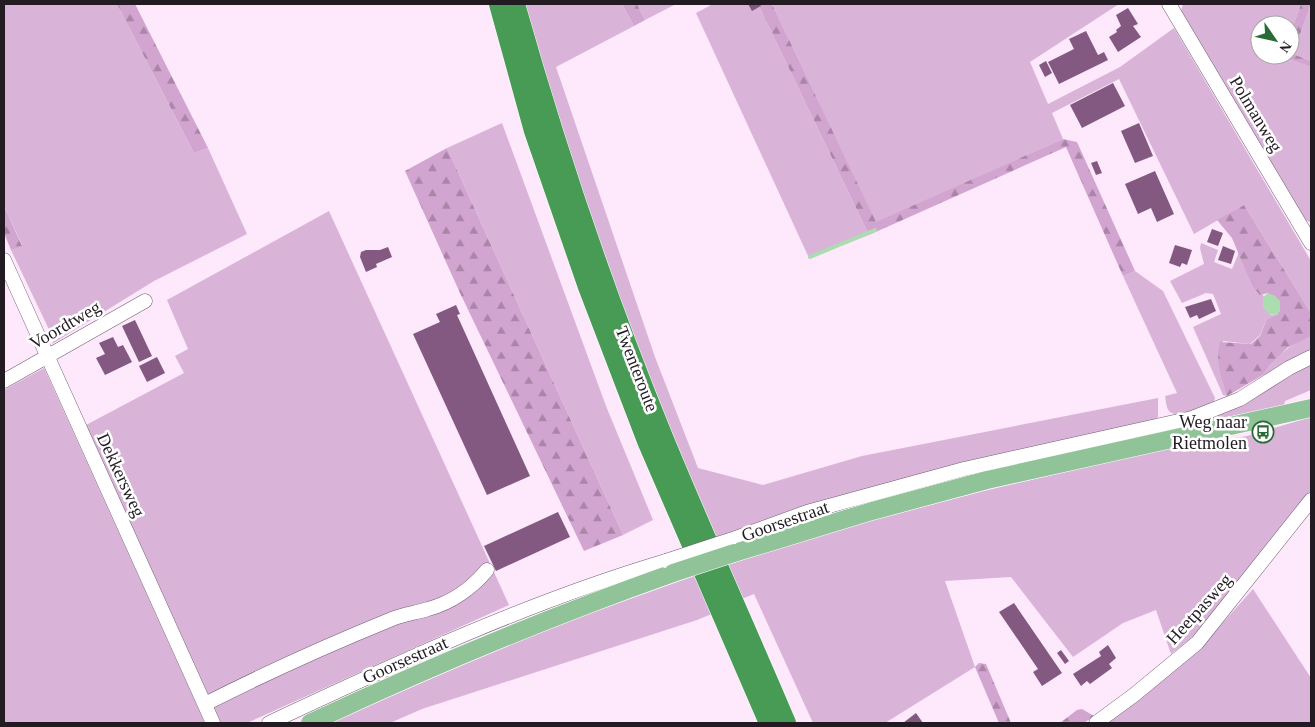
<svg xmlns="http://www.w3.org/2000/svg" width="1315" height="727" font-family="'Times New Roman',serif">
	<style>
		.green { fill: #dab4d8 }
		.forest { fill: url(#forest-firs) }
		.water { fill: #acddb0 }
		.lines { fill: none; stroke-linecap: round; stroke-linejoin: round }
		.stream { stroke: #acddb0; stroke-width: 4 }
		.building { fill: #835982 }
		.minor-casing { stroke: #725f71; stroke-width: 15 }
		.major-casing { stroke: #fff; stroke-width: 19 }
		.highway-casing { stroke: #fff; stroke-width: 21 }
		.minor { stroke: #fff; stroke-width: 14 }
		.major { stroke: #91c399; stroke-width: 18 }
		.highway { stroke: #489b55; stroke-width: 20 }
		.minor-bridge-casing { stroke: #725f71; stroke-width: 15; stroke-linecap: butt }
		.major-bridge-casing { stroke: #fff; stroke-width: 19; stroke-linecap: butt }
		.minor-bridge { stroke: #fff; stroke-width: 14 }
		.major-bridge { stroke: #91c399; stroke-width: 18 }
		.labels { text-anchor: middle; stroke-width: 5; stroke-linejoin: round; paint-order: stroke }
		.street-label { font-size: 18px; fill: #221b22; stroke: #fff }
		.poi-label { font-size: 18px; fill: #221b22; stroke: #fff; text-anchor: end }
	</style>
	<defs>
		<pattern id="forest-firs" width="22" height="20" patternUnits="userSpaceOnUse" patternTransform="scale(1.25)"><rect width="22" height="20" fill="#d2a4d0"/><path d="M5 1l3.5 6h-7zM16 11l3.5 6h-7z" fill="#aa85a8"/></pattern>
	</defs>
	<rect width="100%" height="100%" fill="#fde8fc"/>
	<path class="green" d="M4 4H117L194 153 208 148 247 234 154 281 52 344 54 340 11 250 22 245 4 206Z
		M521 4H622L634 26 556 67 655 357 698 468 763 485 862 456 1158 398V417L1154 420 807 507 716 537 674 447 572 167Z
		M637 4H676L645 20Z
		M713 4H758L869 235 809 258 696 13Z
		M772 4H1119L1030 62 1048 104 1120 67 1174 28 1311 261V313L1244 205 1194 234 1119 79 1052 113 1063 139 876 223Z
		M1183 4H1301L1290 34V25H1260V55H1282L1311 67V222L1304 220 1180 14Z
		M1311 4V61L1293 54Z
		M502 123 606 406 653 520 623 535 447 148Z
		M329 211 509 605 247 723H220L86 425 184 373 175 356 188 349 167 300Z
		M1201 243 1218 250 1214 262 1232 269 1239 252 1252 286 1264 296 1263 307 1271 315H1276L1267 319 1260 335 1250 344 1223 341 1222 381 1227 396 1223 395 1193 327 1221 314 1213 294 1206 293 1182 303 1170 281 1204 264 1200 248Z
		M1135 271 1163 291 1215 398 1214 402C1205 406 1178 419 1170 412 1166 409 1166 400 1165 396L1177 393 1123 276Z
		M1311 336V352L1268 376 1263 375C1275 356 1291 344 1311 336Z
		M1311 363V390L1285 401 1284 405 1211 424 1210 419 1240 406Z
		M44 368 205 723H4V390Z
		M1311 417V491L1238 586 1190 639 1171 654 1156 610 1123 623 1073 657 1011 577 945 581 975 667 885 723H813L754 594 739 600 724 566 836 530 984 491 1156 451 1247 436Z
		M697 575 714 613 697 620 422 709 390 723H328L549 628Z
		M1253 589 1311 678V723H1106L1211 636Z"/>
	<path class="forest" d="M117 4H135L208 148 194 153Z
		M622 4H637L645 20 634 26Z
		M758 4H772L876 222 1063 139 1077 142 1135 271 1123 276 1066 147 869 235Z
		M1301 4H1311L1293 54 1311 61V67L1282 56 1290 55V34Z
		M447 148 623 535 584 551 460 293 405 171Z
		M1244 205 1311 313V336L1287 348 1270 365 1263 375 1227 396C1221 379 1215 359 1220 342L1251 344 1260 336 1267 319 1278 314 1268 293 1260 295 1252 286 1232 238 1217 220Z
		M4 206 22 246 11 250 4 233Z
		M979 663 986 664 1011 723H999L975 667Z
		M1082 709 1094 716 1084 723H1060L1077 710Z"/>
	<path class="water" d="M1268 293 1275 296 1280 301V311L1276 315 1269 314 1263 307V297Z"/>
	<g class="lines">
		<path class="stream" d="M810 257 875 230"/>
	</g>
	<path class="building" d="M748 4H760L761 6 752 11Z
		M1128 8 1138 24 1133 26 1141 37 1118 52 1109 37 1117 32 1116 30 1121 26 1116 15Z
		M1086 31 1098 55 1104 52 1108 60 1059 84 1048 62 1074 49 1069 39Z
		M1046 61 1052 73 1045 77 1039 65Z
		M1113 83 1125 106 1082 128 1070 105Z
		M1139 123 1153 156 1135 163 1121 131Z
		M1097 161 1102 173 1096 175 1091 163Z
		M1155 171 1174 214 1157 222 1151 208 1138 214 1125 184Z
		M1212 229 1223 233 1218 246 1207 242Z
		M1175 245 1192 250 1187 265 1182 263 1180 267 1169 263Z
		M1223 246 1235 251 1231 264 1218 260Z
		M388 247 392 257 376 264 377 267 366 272 360 257 361 252 366 250H380Z
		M1211 299 1216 311 1199 319 1197 315 1190 318 1185 307Z
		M456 305 460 314 457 315 530 476 487 495 413 334 440 322 436 314Z
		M135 320 152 356 139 362 122 326Z
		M113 337 118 347 123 345 132 362 105 375 96 358 105 354 99 343Z
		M157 357 165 373 147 382 139 366Z
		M558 512 570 537 496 571 484 546Z
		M1014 603 1062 673 1042 686 1033 672 1038 669 999 612Z
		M1108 645 1116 658 1109 664 1112 668 1090 684 1087 681 1081 686 1073 674 1101 656 1099 652Z
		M1061 650 1069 661 1065 664 1057 653Z
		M916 713 923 723H903Z"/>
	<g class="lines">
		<g class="minor-casing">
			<path id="minor" d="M1169 4 1311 243
				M4 260 213 723
				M4 381 145 301
				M730 540 807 512 964 469 1192 418 1240 399 1289 368 1311 357
				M205 704C266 673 328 645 392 619 404 614 416 613 428 609 451 603 472 588 487 570
				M269 723C399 662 528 602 666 561
				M1096 723 1134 695 1197 643 1311 500"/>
		</g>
		<g class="major-casing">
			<path id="major" d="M734 553 872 511 987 480 1311 408
				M310 723C429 667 549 617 673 573"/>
		</g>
		<g class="highway-casing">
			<path id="highway" d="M499 4 534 131 588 287 647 441 769 723
				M515 4C556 149 604 292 661 432 701 530 745 626 786 723"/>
		</g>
		<use href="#minor" class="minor"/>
		<use href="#major" class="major"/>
		<use href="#highway" class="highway"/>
		<g class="minor-bridge-casing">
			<path id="minor-bridge" d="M666 561 730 540"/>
		</g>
		<g class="major-bridge-casing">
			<path id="major-bridge" d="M673 573 734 553"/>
		</g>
		<use href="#minor-bridge" class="minor-bridge"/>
		<use href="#major-bridge" class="major-bridge"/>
	</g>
	<defs>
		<g id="bus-ring" transform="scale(1.125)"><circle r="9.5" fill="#fff" stroke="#296b34" stroke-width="1.5"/><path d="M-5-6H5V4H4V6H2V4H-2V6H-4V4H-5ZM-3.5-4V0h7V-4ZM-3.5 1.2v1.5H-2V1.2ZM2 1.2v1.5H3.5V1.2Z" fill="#296b34"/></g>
	</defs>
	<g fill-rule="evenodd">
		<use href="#bus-ring" x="1263" y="432"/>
	</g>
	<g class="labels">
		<g class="street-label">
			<text transform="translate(1256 114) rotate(59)" y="6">Polmanweg</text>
			<text transform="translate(65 325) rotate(-30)" y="6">Voordtweg</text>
			<text transform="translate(637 369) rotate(69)" y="6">Twenteroute</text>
			<text transform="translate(121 475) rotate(65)" y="6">Dekkersweg</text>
			<text transform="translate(785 521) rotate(-19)" y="6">Goorsestraat</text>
			<text transform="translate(1199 609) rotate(-48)" y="6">Heetpasweg</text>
			<text transform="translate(405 660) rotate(-24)" y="6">Goorsestraat</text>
		</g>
		<g class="poi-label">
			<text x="1247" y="428">Weg naar<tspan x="1247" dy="21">Rietmolen</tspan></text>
		</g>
	</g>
	<rect width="1315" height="727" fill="none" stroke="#221b22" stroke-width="10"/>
	<g transform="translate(1275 40) rotate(124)"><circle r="24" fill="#ffffff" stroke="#a7a4a7"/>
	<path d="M0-4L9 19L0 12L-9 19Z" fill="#296b34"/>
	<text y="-8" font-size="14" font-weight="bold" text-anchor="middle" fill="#221b22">N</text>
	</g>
</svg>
